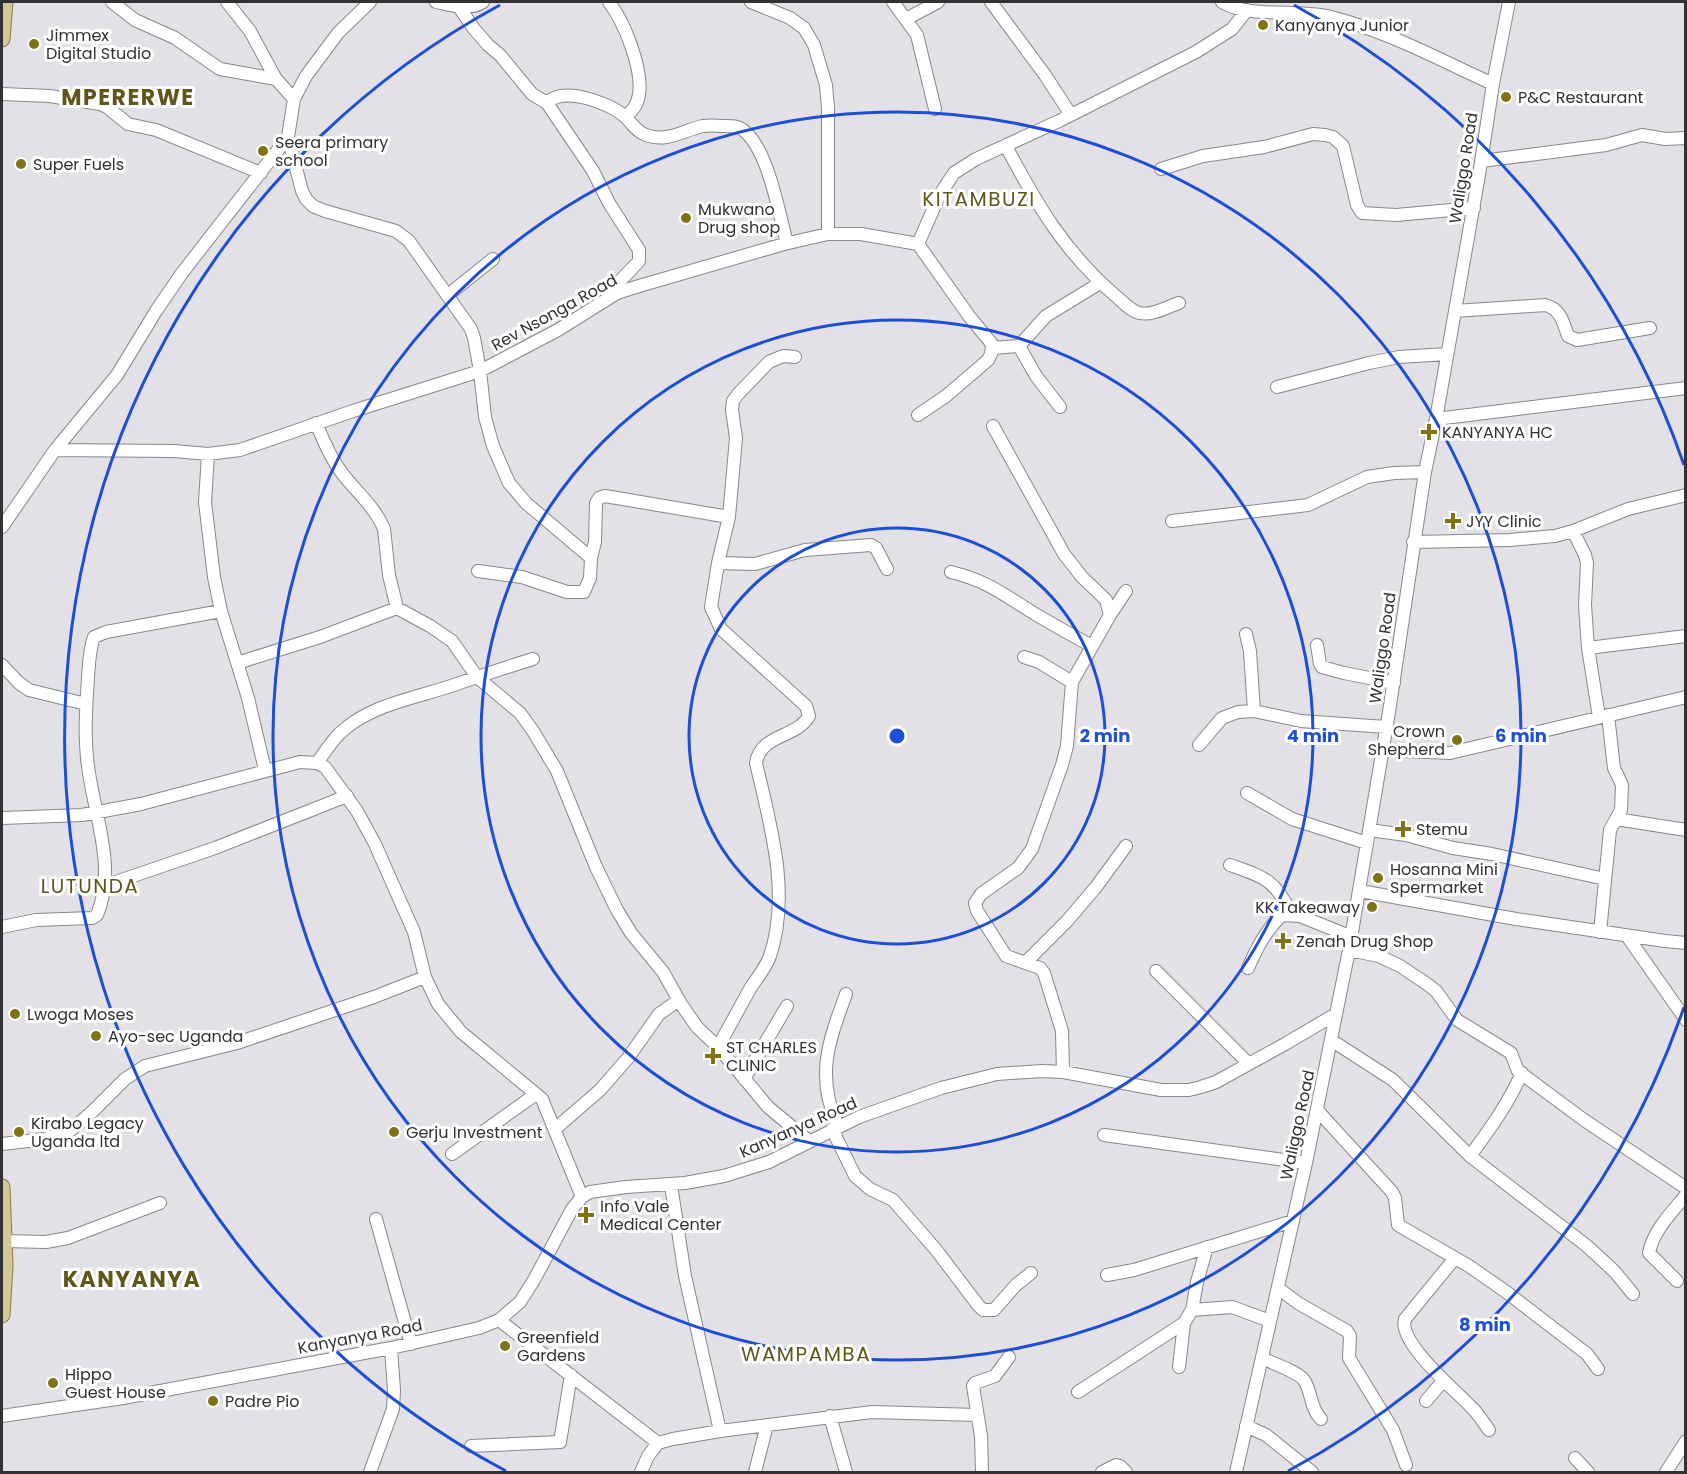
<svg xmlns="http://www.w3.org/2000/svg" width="1687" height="1474" font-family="Poppins,sans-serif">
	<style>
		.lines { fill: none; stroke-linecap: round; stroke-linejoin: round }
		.minor-casing { stroke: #88878b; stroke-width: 14 }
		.major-casing { stroke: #867d46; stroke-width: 17 }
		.minor { stroke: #fff; stroke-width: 12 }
		.major { stroke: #d1ca96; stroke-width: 15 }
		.ring { fill: none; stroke: #1d4ed8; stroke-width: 3 }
		.poi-dot { fill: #807314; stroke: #fff; stroke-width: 2 }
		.labels { text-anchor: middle; stroke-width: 6; stroke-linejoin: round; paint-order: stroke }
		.poi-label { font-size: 16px; fill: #323133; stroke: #fff; text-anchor: start }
		.street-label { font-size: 16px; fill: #323133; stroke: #fff }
		.quarter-label { font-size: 20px; letter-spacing: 1.5px; fill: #5f5619; stroke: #fff }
		.district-label { font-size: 22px; font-weight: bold; letter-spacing: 1.5px; fill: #5f5619; stroke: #fff }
		.centre { fill: #1d4ed8; stroke: #fff; stroke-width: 3 }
		.ring-label { font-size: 18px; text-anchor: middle; font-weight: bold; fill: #1d4ed8; stroke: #fff; stroke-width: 6; stroke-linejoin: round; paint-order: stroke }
	</style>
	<rect width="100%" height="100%" fill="#e3e1e6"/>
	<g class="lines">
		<g class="minor-casing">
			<path id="minor" d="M112 2 135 20 175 38 220 69 276 79
				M227 2 250 31 276 79 294 99
				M436 2C451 5 469 11 483 2
				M609 2C625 23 647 77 637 102 635 108 630 113 625 117
				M751 2 790 18 804 28 814 45 826 85 828 108V234
				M893 2 917 35 935 109
				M991 2 1045 75 1071 115
				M1222 2C1250 19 1297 8 1331 17 1387 31 1440 60 1493 84
				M459 7 474 29 488 45 500 55 532 94 547 103 593 171 609 203 639 250V261L621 280 617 293
				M906 19 938 2
				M2 94 50 96 100 104 107 107 128 124 156 130 261 173
				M547 103C563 86 607 102 623 115 631 121 636 132 646 135 668 143 683 130 703 126 711 125 718 126 726 126 732 126 738 126 743 130 768 148 779 214 787 243
				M288 137 302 191 306 199 313 206 325 211 396 231 409 241 471 329 474 338 480 371 485 417 493 446 509 483 526 503 591 558
				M1006 146C1037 205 1065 253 1117 297 1124 303 1131 311 1139 313 1152 316 1167 307 1179 303
				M1482 161 1606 145 1642 135 1665 139 1686 138
				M1161 169 1203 156 1264 147 1313 134 1325 135 1333 137 1343 146 1357 205 1362 213 1396 215 1474 208
				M918 244 939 196 954 173 976 159 1059 121 1196 52 1232 29 1247 10
				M448 295 493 259
				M1455 311 1545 305C1561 309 1563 322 1568 336L1577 340 1650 328
				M1019 346 1046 316 1100 283
				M993 348 1019 346 1036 376 1060 407
				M1277 387 1369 363 1399 357 1447 354
				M1436 419 1686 388
				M316 423C324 442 332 461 345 477 359 494 376 509 384 529L389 575 397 608
				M993 426 1064 554 1082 577 1106 600 1110 615
				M55 450 174 451 208 454 240 450 353 411 480 371 558 330 617 293 639 286 784 244 828 234H861L918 244 969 316 992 344 991 354 988 360 946 396 918 415
				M208 454 205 502 214 577 221 611 248 698 265 770
				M1172 521 1308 505 1367 477 1394 473 1425 472
				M2 527 55 450 117 375 156 311 182 273 288 137 294 99 306 76 338 33 370 2
				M1573 531 1585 555 1587 563 1585 605 1588 648 1599 717
				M1413 542 1510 540 1555 536 1573 531 1628 509 1686 495
				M718 563 755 564 805 550 871 545 876 548 887 569
				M478 571 522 577 567 592H584L590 578 591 558 595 542 596 503 599 498 605 496 729 517
				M951 572C988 581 1004 595 1035 614 1054 625 1073 636 1092 646
				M1246 634 1250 651 1254 711
				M1317 645 1320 664 1322 667 1344 673 1394 683
				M1588 648 1686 636
				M1024 657 1039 662 1072 682
				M237 663 320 637 397 608 430 626 452 641 477 677 520 713 533 731 557 771 596 867 617 910 631 933 663 972 681 1004 697 1027 718 1047 768 1107 809 1141
				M2 665 19 683 29 690 86 704
				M1199 745 1222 718 1238 712 1254 711 1301 721 1386 727
				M1383 750 1450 753 1686 697
				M317 763C324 753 331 742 340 733 371 704 416 698 454 685 480 676 507 667 533 659
				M1247 793 1292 819 1367 843
				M2 818 82 815 141 804 300 762 317 763 325 767 357 811 375 844 414 932 425 977 438 1004 461 1032 542 1099 582 1197
				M1616 819 1686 830
				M1369 830 1406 835 1453 848 1492 854 1605 879
				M1230 865C1264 877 1276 880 1291 914
				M104 886 215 848 347 796
				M1360 891 1516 919 1665 941 1686 943
				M2 927 36 920 92 918 97 915C117 867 94 815 88 766 84 737 86 707 88 678 89 665 89 650 94 637L106 632 221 611
				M1600 932 1610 830 1621 810 1622 785 1614 768 1608 715
				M1627 936 1686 1020
				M1349 950 1379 956 1400 966 1427 984 1436 991 1457 1020 1511 1053 1518 1071 1584 1120 1686 1188
				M1026 962 1067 921 1096 887 1126 846
				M1248 968C1257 948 1265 931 1282 915L1300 916 1352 937
				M1156 971 1249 1064
				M1331 1040 1393 1080 1470 1156 1587 1246 1615 1272 1633 1294
				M718 1047C729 1027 740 1007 751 987 758 977 766 967 770 956 791 893 770 824 756 763 760 734 797 738 809 716L806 706 721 629 711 607 718 563 729 517 736 438 732 410 733 401 738 394 769 362 783 356 795 357
				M1063 1072 1062 1031 1044 973 1040 968 1006 956 977 911 975 903 981 894 1018 868 1032 849 1062 765 1067 746 1072 682 1110 615 1126 591
				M744 1079 787 1006
				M1317 1110 1392 1192 1395 1198 1398 1225 1469 1266 1505 1291 1587 1354 1598 1369
				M838 1126C815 1076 829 1041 846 994
				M555 1129 600 1090 628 1058 659 1014 679 1000
				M832 1129 855 1176 870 1189 893 1200 937 1251 978 1305 983 1310H994L1016 1285 1031 1273
				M1104 1135 1306 1163
				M2 1144 45 1139 71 1130 92 1112 125 1079 145 1066 237 1043 374 997 425 977
				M452 1154 536 1094
				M1470 1156C1490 1129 1508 1104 1522 1073
				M671 1185 685 1276 720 1431
				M376 1219 411 1344
				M5 1241 46 1242 68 1238 160 1203
				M1455 1258 1405 1319C1397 1343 1459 1393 1475 1411 1480 1417 1484 1423 1489 1430
				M1107 1275 1134 1270 1293 1221
				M1677 1281 1649 1253C1653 1231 1672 1212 1686 1195
				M1278 1288 1298 1303 1347 1331 1350 1336 1349 1358 1393 1430 1406 1465
				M1192 1310 1232 1307 1270 1321
				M499 1320 658 1443
				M1262 1358C1272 1363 1298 1372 1304 1380 1312 1392 1310 1408 1321 1419
				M1179 1367 1184 1323
				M1078 1392 1184 1323 1192 1310 1197 1282 1207 1247
				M1426 1401 1443 1381
				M2 1416 123 1398 391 1348 479 1328 499 1320 520 1302 534 1280 572 1209 582 1197 590 1192 626 1187 685 1183 724 1176 769 1162 859 1117 941 1088 997 1074 1042 1071 1063 1072 1161 1090H1189L1201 1087 1216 1082 1285 1044 1336 1014
				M830 1416 846 1472
				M1246 1426 1266 1435 1312 1472
				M471 1446 560 1442 571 1375
				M1575 1458 1588 1472
				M370 1472 393 1409 394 1390 391 1348
				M641 1472 648 1456 658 1443 673 1439 720 1431 872 1412 977 1415
				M755 1472 767 1425
				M982 1472 981 1436 973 1386 975 1383 995 1376 1009 1357
				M1102 1472 1116 1465 1120 1466 1126 1472
				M1236 1472 1306 1163 1349 950 1389 712 1425 472 1436 419 1479 175 1493 84 1509 2
				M1666 1472 1686 1441"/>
		</g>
		<g class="major-casing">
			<path id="major" d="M2 39 5 2
				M2 1187 5 1266 2 1315"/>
		</g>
		<use href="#minor" class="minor"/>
		<use href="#major" class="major"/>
	</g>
	<g class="ring">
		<circle cx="897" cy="736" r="208"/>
		<circle cx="897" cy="736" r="416"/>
		<circle cx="897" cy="736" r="624"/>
		<path d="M1684 1007A832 832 0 0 1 1288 1471M506 1471A832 832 0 0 1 500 5M1294 5A832 832 0 0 1 1684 465"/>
	</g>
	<g class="poi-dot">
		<circle cx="1263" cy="25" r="6"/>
		<circle cx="34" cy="44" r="6"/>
		<circle cx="1506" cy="97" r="6"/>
		<circle cx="263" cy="151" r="6"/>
		<circle cx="21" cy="164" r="6"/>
		<circle cx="686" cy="218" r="6"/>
		<path d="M1426 423h6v6h6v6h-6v6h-6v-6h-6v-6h6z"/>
		<path d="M1450 512h6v6h6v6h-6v6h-6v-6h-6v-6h6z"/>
		<circle cx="1457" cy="740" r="6"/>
		<path d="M1400 820h6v6h6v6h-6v6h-6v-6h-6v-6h6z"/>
		<circle cx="1378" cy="878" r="6"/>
		<circle cx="1372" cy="907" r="6"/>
		<path d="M1280 932h6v6h6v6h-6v6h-6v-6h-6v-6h6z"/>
		<circle cx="15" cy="1014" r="6"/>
		<circle cx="96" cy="1036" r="6"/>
		<path d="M710 1047h6v6h6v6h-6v6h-6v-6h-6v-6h6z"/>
		<circle cx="19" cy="1132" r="6"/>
		<circle cx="394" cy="1132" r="6"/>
		<path d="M583 1206h6v6h6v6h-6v6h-6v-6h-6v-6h6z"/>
		<circle cx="505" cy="1346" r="6"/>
		<circle cx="53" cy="1383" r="6"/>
		<circle cx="213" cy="1401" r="6"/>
	</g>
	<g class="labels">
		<g class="poi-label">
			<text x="1275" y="31">Kanyanya Junior</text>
			<text x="46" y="41">Jimmex<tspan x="46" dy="18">Digital Studio</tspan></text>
			<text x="1518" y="103">P&amp;C Restaurant</text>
			<text x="275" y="148">Seera primary<tspan x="275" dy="18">school</tspan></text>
			<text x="33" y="170">Super Fuels</text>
			<text x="698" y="215">Mukwano<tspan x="698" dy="18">Drug shop</tspan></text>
			<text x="1442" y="438">KANYANYA HC</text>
			<text x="1466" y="527">JYY Clinic</text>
			<text x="1445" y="737" text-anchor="end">Crown<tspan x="1445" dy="18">Shepherd</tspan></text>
			<text x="1416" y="835">Stemu</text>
			<text x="1390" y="875">Hosanna Mini<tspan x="1390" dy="18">Spermarket</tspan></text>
			<text x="1360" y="913" text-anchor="end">KK Takeaway</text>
			<text x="1296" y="947">Zenah Drug Shop</text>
			<text x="27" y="1020">Lwoga Moses</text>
			<text x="108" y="1042">Ayo-sec Uganda</text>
			<text x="726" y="1053">ST CHARLES<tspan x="726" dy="18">CLINIC</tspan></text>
			<text x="31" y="1129">Kirabo Legacy<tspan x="31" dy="18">Uganda ltd</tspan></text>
			<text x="406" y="1138">Gerju Investment</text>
			<text x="600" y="1212">Info Vale<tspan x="600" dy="18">Medical Center</tspan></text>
			<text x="517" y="1343">Greenfield<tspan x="517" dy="18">Gardens</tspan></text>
			<text x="65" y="1380">Hippo<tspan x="65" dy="18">Guest House</tspan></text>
			<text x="225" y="1407">Padre Pio</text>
		</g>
		<g class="street-label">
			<text transform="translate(1463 168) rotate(-81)" y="6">Waliggo Road</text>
			<text transform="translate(554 312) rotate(-29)" y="6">Rev Nsonga Road</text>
			<text transform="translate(1382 648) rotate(-82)" y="6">Waliggo Road</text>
			<text transform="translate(1297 1125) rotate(-78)" y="6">Waliggo Road</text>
			<text transform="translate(798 1127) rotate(-24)" y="6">Kanyanya Road</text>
			<text transform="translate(360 1336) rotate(-11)" y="6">Kanyanya Road</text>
		</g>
		<g class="quarter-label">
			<text x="979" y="206">KITAMBUZI</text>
			<text x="90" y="893">LUTUNDA</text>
			<text x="806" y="1361">WAMPAMBA</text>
		</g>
		<g class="district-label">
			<text x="128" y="105">MPERERWE</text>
			<text x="132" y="1287">KANYANYA</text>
		</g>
	</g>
	<circle cx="897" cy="736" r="9" class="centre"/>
	<g class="ring-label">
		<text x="1105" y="742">2 min</text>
		<text x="1313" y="742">4 min</text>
		<text x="1521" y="742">6 min</text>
		<text x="1485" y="1331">8 min</text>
	</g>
	<rect width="1687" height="1474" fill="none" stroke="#323133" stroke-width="6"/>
</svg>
